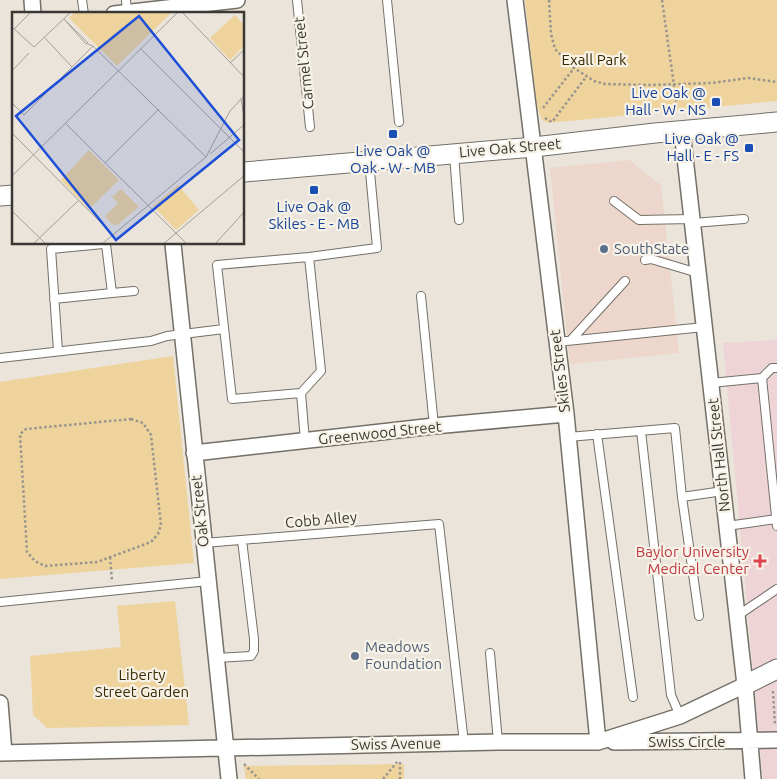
<svg xmlns="http://www.w3.org/2000/svg" width="777" height="779" font-family="Ubuntu,sans-serif">
	<style>
		.commercial { fill: #edd6cb }
		.medical { fill: #eed4d6 }
		.green { fill: #eed39c }
		.lines { fill: none; stroke-linecap: round; stroke-linejoin: round }
		.service-casing { stroke: #747067; stroke-width: 10 }
		.minor-casing { stroke: #747067; stroke-width: 18 }
		.tertiary-casing { stroke: #747067; stroke-width: 21 }
		.path { stroke: #99958e; stroke-width: 2.5; stroke-dasharray: 2.5 2.5; stroke-linecap: butt }
		.service { stroke: #fff; stroke-width: 8 }
		.minor { stroke: #fff; stroke-width: 15 }
		.tertiary { stroke: #fff; stroke-width: 19 }
		.transit-dot { fill: #1a4fb4; stroke: #f7f2e7; stroke-width: 2 }
		.service-dot { fill: #5c6f8a; stroke: #f7f2e7; stroke-width: 2 }
		.health-dot { fill: #e0444e; stroke: #f7f2e7; stroke-width: 2 }
		.labels { text-anchor: middle; stroke-width: 4.5; stroke-linejoin: round; paint-order: stroke }
		.park-label { font-size: 15px; fill: #3b2a00; stroke: #f7f2e7 }
		.street-label { font-size: 15px; fill: #3a3834; stroke: #f7f2e7 }
		.transit-label { font-size: 15px; fill: #164399; stroke: #f7f2e7; text-anchor: end }
		.service-label { font-size: 15px; fill: #4e5e75; stroke: #f7f2e7; text-anchor: start }
		.health-label { font-size: 15px; fill: #be3a42; stroke: #f7f2e7; text-anchor: end }
		.inset-road { fill: none; stroke: #a49f98; stroke-width: 1 }
		.view { fill: #1d4ed8; fill-opacity: 0.15; stroke: #1d4ed8; stroke-width: 2.5 }
		.inset-edge { fill: none; stroke: #3a3834; stroke-width: 2.5 }
	</style>
	<rect width="100%" height="100%" fill="#eae4da"/>
	<path class="commercial" d="M629 160 661 185 679 353 570 364 550 168Z"/>
	<path class="medical" d="M777 340V779H763L723 343Z"/>
	<path class="green" d="M525 0H777V101L548 123 542 120 537 106Z
		M173 356 194 563 0 579V382Z
		M175 601 189 725 47 728 33 715 30 656 121 647 117 606Z
		M404 764V779H246L244 766Z"/>
	<g class="lines">
		<g class="service-casing">
			<path id="service" d="M82 0 84 14
				M126 0 127 12
				M297 0 310 127
				M387 0 399 122
				M454 154 459 220
				M614 201 639 220 692 219
				M693 223 744 219
				M645 260 651 259 698 273
				M112 293 134 291
				M421 296 434 426
				M54 299 112 293 106 244
				M571 340 625 281
				M557 342 704 327
				M58 351 51 249 103 244
				M0 358 151 341 167 336 224 329
				M762 378 777 526
				M711 383 762 378 772 368H777
				M301 393 232 399 217 265 309 257
				M641 431 671 695 680 716
				M597 434 633 697
				M568 437 675 428 682 497 699 616
				M305 441 301 393 321 371 309 257 377 248 369 161
				M682 497 723 491
				M727 526 776 519
				M204 543 439 524 464 743
				M0 602 208 581
				M737 616 777 589
				M490 653 498 742
				M216 658 251 656 254 651V639L242 540"/>
		</g>
		<g class="minor-casing">
			<path id="minor" d="M32 0 33 14
				M515 0 566 414 598 742
				M114 14 237 0
				M682 131 745 685 753 779
				M173 244 229 779
				M194 453 434 426 566 414
				M0 703 4 753
				M614 742 777 740
				M0 753 498 742H598L680 716 745 685"/>
		</g>
		<g class="tertiary-casing">
			<path id="tertiary" d="M244 172 534 147 655 133 777 122
				M0 196 14 195
				M745 685 777 669"/>
		</g>
		<path class="path" d="M549 0 551 34 555 49 574 68 594 81 605 84 650 85 712 83 748 78 777 82
			M662 0 677 107
			M543 108 574 68
			M545 118 552 122 586 77
			M131 419 143 423 151 435 161 525 158 534 151 542 97 562 45 566 35 561 27 552 20 434 26 429Z
			M110 557 112 581
			M773 691 775 725
			M400 762V779
			M244 764 259 779
			M383 779 397 762"/>
		<use href="#service" class="service"/>
		<use href="#minor" class="minor"/>
		<use href="#tertiary" class="tertiary"/>
	</g>
	<g class="transit-dot">
		<rect x="711" y="97" width="10" height="10" rx="2.5"/>
		<rect x="388" y="129" width="10" height="10" rx="2.5"/>
		<rect x="744" y="143" width="10" height="10" rx="2.5"/>
		<rect x="309" y="185" width="10" height="10" rx="2.5"/>
	</g>
	<g class="service-dot">
		<circle cx="604" cy="249" r="5"/>
		<circle cx="355" cy="656" r="5"/>
	</g>
	<path class="health-dot" d="M757.5 553.5h5v5h5v5h-5v5h-5v-5h-5v-5h5z"/>
	<g class="labels">
		<g class="park-label">
			<text x="594" y="65">Exall Park</text>
			<text x="142" y="680">Liberty<tspan x="142" dy="17">Street Garden</tspan></text>
		</g>
		<g class="street-label">
			<text transform="translate(304 63) rotate(-96)" y="5">Carmel Street</text>
			<text transform="translate(510 148) rotate(-5)" y="5">Live Oak Street</text>
			<text transform="translate(560 371) rotate(-97)" y="5">Skiles Street</text>
			<text transform="translate(380 433) rotate(-6)" y="5">Greenwood Street</text>
			<text transform="translate(719 455) rotate(-96)" y="5">North Hall Street</text>
			<text transform="translate(200 511) rotate(-96)" y="5">Oak Street</text>
			<text transform="translate(321 520) rotate(-5)" y="5">Cobb Alley</text>
			<text x="687" y="747">Swiss Circle</text>
			<text transform="translate(396 744) rotate(-1)" y="5">Swiss Avenue</text>
		</g>
		<g class="transit-label">
			<text x="706" y="98">Live Oak @<tspan x="706" dy="17">Hall - W - NS</tspan></text>
			<text x="739" y="144">Live Oak @<tspan x="739" dy="17">Hall - E - FS</tspan></text>
			<text x="393" y="156" text-anchor="middle">Live Oak @<tspan x="393" dy="17">Oak - W - MB</tspan></text>
			<text x="314" y="212" text-anchor="middle">Live Oak @<tspan x="314" dy="17">Skiles - E - MB</tspan></text>
		</g>
		<g class="service-label">
			<text x="614" y="254">SouthState</text>
			<text x="365" y="652">Meadows<tspan x="365" dy="17">Foundation</tspan></text>
		</g>
		<g class="health-label">
			<text x="749" y="557">Baylor University<tspan x="749" dy="17">Medical Center</tspan></text>
		</g>
	</g>
	<g transform="translate(12 12)">
		<rect width="232" height="232" fill="#eae4da"/>
		<path d="M63 0H160L105 54 57 6ZM223 3 232 13V34L218 48 198 26ZM77 138 107 168 77 197 49 168ZM166 173 187 198 164 218 141 194ZM109 177 127 195 105 213H101L93 204 106 191 100 185Z" fill="#eed39c"/>
		<path class="inset-road" d="M170 0 233 66M52 7 73 31 81 34 194 145M52 7 76 31M0 15 22 35 59 0M2 17 19 0M33 26 60 55M129 37 233 141M218 51 233 37M0 59 17 41M229 86 232 105M0 91 12 103 81 34M53 111 175 232M0 121 101 223M198 142 233 112M93 151 147 97M0 164 166 0M0 199 34 232M21 232 67 188M90 232 194 145 218 99 233 83M151 232 233 163M203 232 233 199"/>
		<path class="view" d="M127 4 227 128 104 228 4 104Z"/>
		<rect width="232" height="232" class="inset-edge"/>
	</g>
</svg>
